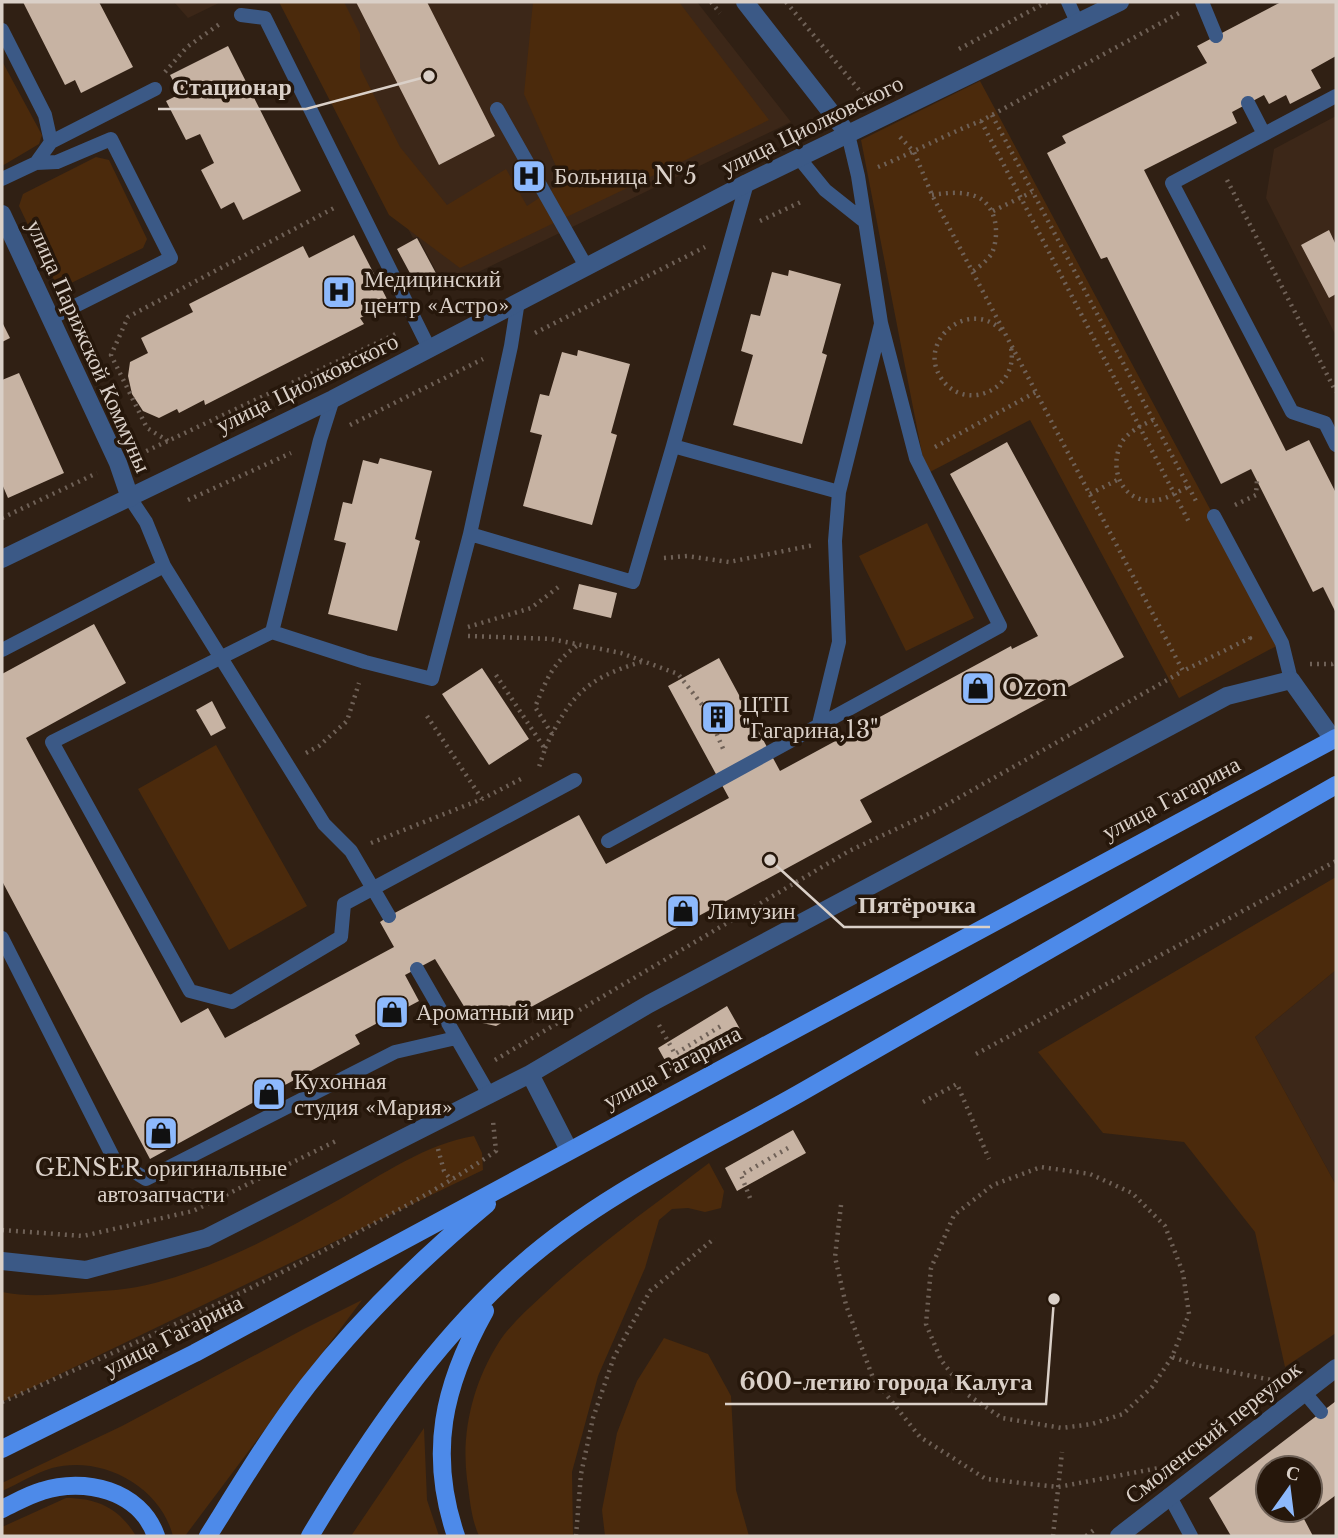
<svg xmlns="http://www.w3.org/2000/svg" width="1338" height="1538" font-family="'Libre Baskerville',serif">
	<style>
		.built { fill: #3c2718 }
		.green { fill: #4b2a0c }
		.building { fill: #c7b3a3; fill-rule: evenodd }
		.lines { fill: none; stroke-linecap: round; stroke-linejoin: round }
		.path { stroke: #6f6157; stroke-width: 4.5; stroke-dasharray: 2 5; stroke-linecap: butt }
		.lane { stroke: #3b5986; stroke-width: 14 }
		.street { stroke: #3b5986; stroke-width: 18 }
		.primary { stroke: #4d8ae9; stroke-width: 18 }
		.labels { text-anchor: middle; stroke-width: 7; stroke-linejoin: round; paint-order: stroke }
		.street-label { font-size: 23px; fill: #dad0c8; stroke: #26170b }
		.poi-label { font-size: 23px; fill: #dad0c8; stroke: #26170b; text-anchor: start }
		.leader { fill: none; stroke: #dad0c8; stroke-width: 2.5 }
		.callout-dot { fill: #dad0c8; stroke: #26170b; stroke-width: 2.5 }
		.callout-label { font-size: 24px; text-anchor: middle; font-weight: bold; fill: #dad0c8; stroke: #26170b; stroke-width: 7; stroke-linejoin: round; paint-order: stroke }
	</style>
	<rect width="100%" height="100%" fill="#302014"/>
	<path class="built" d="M174 2H221L188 18Z
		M289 2H697L791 122 445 288 418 237 413 238Z
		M1336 116V336L1266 198 1274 149Z
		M1336 970V1185L1255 1037Z"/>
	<path class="green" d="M279 2H344L360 34V68L400 147 447 205 506 169 527 206 563 182 524 94 533 2H679L769 120 460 268 389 215Z
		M2 61 42 135 39 144 2 166Z
		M980 81 1282 643 1179 698 1030 420 926 474 861 140Z
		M96 157 109 160 147 239 143 248 65 286 55 282 19 206 23 194Z
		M927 523 974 618 906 651 859 556Z
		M216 745 307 906 229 950 138 789Z
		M1336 877V970L1255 1037 1336 1185V1333L1285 1367 1255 1232 1184 1142 1103 1133 1038 1052Z
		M474 1136 482 1153 483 1170 2 1402V1292C27 1297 50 1295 76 1293 102 1291 130 1290 155 1283 222 1265 280 1233 340 1199 381 1175 426 1144 474 1136Z
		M709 1163 724 1191 721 1208 705 1212 688 1208 672 1209 659 1220 645 1268 598 1376 572 1472 573 1536H479C471 1518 470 1500 467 1479 461 1432 473 1383 499 1342 510 1325 527 1310 542 1296 594 1247 653 1206 709 1163Z
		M362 1300 185 1536H173C160 1486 102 1455 52 1468 35 1473 18 1484 2 1491V1483L122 1426 304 1329Z
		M664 1338 708 1354 731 1396 736 1490 749 1536H605L602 1510 617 1433 637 1381Z
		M424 1428 427 1500 439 1536H351Z
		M66 1498C98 1498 120 1509 136 1536H2V1527Z"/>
	<path class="building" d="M23 2H99L133 67 81 93 75 80 65 85Z
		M356 2H427L495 136 439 165Z
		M1281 2H1336V56L1311 70 1321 88 1290 104 1286 95 1269 104 1264 95 1232 112 1237 123 1144 170 1286 451 1309 440 1336 493V613L1323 587 1313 592 1251 469 1221 484 1107 257 1101 259 1047 153 1066 143 1062 136 1207 63 1197 46Z
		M228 46 301 191 243 220 234 202 221 209 201 170 214 163 200 134 186 140 166 101 180 94 170 75Z
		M1329 230 1336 245V294L1329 298 1301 245Z
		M354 235 389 303 360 318 364 324 205 405 204 400 179 413 177 409 159 418 143 411 132 394 128 376 130 362 148 353 141 338 193 312 189 304 303 246 309 258Z
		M417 238 438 277 418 288 397 249Z
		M789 270 841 284 822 353 827 355 802 444 733 425 753 355 741 351 751 314 760 316 772 272 788 276Z
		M2 322 10 338 2 342Z
		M578 350 630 364 611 433 617 435 592 525 523 506 542 435 530 432 540 394 549 396 562 352 577 356Z
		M19 373 64 473 8 498 2 484V380Z
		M1007 442 1124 657 860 800 872 822 496 1026 473 1021 435 959 405 975 419 1001 355 1035 360 1044 150 1159 2 881V674L94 624 126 683 26 738 181 1023 208 1008 225 1038 394 947 380 922 389 916 579 815 606 864 729 798 668 686 719 658 780 771 1011 646 1012 649 1038 636 950 474Z
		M380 458 432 471 415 539 420 541 397 631 328 614 346 543 334 540 343 502 352 504 363 460 378 464Z
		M579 584 617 593 611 618 573 609Z
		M482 668 529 739 489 765 442 694Z
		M212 701 226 728 211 736 196 710Z
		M727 1006 740 1029 671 1071 658 1048Z
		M793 1130 806 1153 737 1191 725 1168Z
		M1336 1401V1495L1304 1519 1313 1536H1231L1209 1498ZM1268 1468H1310V1510H1268Z"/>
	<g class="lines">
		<path class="path" d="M711 2 720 13
			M786 2 865 97H867
			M959 49 1047 2
			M165 72 187 47 221 23
			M992 115 1196 501
			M981 121 1190 524
			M900 137 914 152 932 195 1183 671 1250 638 1247 635
			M878 167C913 153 946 134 981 121L1181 12
			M1227 180 1336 392
			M932 195C946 193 961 191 975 196 997 204 1000 234 992 253 988 260 979 267 972 272
			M993 211 1032 192
			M760 221 803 201
			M1001 330C970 298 916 340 941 378 965 414 1019 389 1011 348
			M535 333 705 247
			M1153 420C1142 425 1128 432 1122 442 1107 469 1123 506 1158 500 1168 498 1179 491 1188 487
			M350 425 483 359
			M168 441 147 428 111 355 128 317 334 208
			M935 447 1036 392
			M140 454 398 333
			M1090 494 1119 479
			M188 500 291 453
			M1235 505 1256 495 1257 480
			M2 518 97 473
			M664 558 687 556 729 562 814 545
			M468 627 531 608 561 585
			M468 636 551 639 621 653 678 674 707 711 724 751
			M1310 664H1332L1336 662
			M496 675 545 749 538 770
			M427 716 482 799
			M552 734 535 707C547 679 552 663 578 645
			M545 748C570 697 584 679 641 662
			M306 753 319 746 347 721 359 683
			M371 843 482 799 521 779
			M659 1025 675 1054 721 1026
			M976 1054 1336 861
			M495 1060 849 851 937 810 1183 671
			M923 1102 957 1084 989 1159
			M438 1149 444 1171 452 1181
			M750 1198 741 1175 788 1148
			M841 1205 835 1257 846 1305 873 1378 920 1437 986 1479 1058 1487 1164 1467
			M2 1230 83 1236 193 1211 338 1140
			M1172 1357 1152 1387 1123 1414 1092 1424 1062 1428 1002 1418 968 1395 941 1360 926 1324 931 1268 954 1215 993 1185 1041 1167 1090 1174 1132 1193 1165 1226 1183 1273 1189 1314 1172 1357 1196 1365 1277 1381
			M2 1402C119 1351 236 1298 349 1237 400 1209 448 1184 496 1151L493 1121
			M576 1536 581 1474 593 1418 614 1357 650 1291 715 1238
			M1053 1536 1062 1452
			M1086 1536 1094 1530"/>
		<path class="lane" d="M1068 2 1077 22
			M1202 2 1216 36
			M241 15 265 18 430 350
			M2 30 45 115 51 142
			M1336 96 1172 183 1292 412 1325 423 1336 445
			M1248 103 1264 134
			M497 109 587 268
			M799 158 825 190 864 221
			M36 163 51 142 155 89
			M2 179 36 163 57 162 111 139 171 258 51 318
			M747 183 673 446 839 492 881 324
			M518 301 511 346 470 534 633 582 673 446
			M333 399 320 440 272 632 365 662 432 679 470 534
			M130 498 146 522 164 566 324 824 351 851 389 916
			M1214 516 1282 643 1291 680
			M272 632 52 742 190 991 232 1002 341 937 344 904 575 780
			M2 650 164 566
			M819 724 839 642 835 541 839 492
			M608 841 1000 626 916 458 881 323 858 176 848 134
			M2 938 114 1159 146 1179 395 1052 456 1038
			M417 969 490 1096
			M1304 1392 1321 1412
			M1169 1495 1191 1536"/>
		<path class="street" d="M745 2 848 134
			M2 214 118 463 130 498
			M2 559 333 399 747 183 1120 2
			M530 1074 649 1004 1227 696 1291 680 1333 739
			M2 1261 86 1270 206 1238 530 1074 569 1150
			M1119 1536 1336 1368"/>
		<path class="primary" d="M2 1449 195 1353 1336 738
			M2 1509C15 1503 28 1495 42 1491 84 1477 140 1490 156 1536
			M208 1536C240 1485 271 1433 308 1385 361 1317 421 1259 487 1204
			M310 1536C368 1439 435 1340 521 1265 606 1190 710 1145 807 1089 984 988 1160 886 1336 785
			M456 1536C428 1453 443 1386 485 1311"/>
	</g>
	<defs>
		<g id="hospital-square" transform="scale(1.75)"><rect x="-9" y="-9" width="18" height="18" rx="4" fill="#8db9fc" stroke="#26170b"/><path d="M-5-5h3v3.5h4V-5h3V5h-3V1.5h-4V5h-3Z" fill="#111"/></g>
		<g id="shop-square" transform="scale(1.75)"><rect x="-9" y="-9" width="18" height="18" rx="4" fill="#8db9fc" stroke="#26170b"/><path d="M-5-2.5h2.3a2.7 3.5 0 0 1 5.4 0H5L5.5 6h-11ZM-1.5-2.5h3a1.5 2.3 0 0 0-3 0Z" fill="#111"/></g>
		<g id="building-square" transform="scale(1.75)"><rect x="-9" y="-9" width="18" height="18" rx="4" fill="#8db9fc" stroke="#26170b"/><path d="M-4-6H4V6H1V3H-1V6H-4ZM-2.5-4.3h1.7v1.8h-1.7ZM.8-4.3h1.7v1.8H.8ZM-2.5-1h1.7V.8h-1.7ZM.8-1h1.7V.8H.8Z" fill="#111"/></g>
	</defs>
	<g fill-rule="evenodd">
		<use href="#hospital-square" x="529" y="176"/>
		<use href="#hospital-square" x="339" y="292"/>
		<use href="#shop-square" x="978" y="688"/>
		<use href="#building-square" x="718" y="717"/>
		<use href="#shop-square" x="683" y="911"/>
		<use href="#shop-square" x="392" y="1012"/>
		<use href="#shop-square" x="269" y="1094"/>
		<use href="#shop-square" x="161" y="1133"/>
	</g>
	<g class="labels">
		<g class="street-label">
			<text transform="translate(812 125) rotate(-26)" y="8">улица Циолковского</text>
			<text transform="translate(89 346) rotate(66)" y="8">улица Парижской Коммуны</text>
			<text transform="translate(307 383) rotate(-26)" y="8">улица Циолковского</text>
			<text transform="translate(1171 798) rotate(-28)" y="8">улица Гагарина</text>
			<text transform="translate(672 1067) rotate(-28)" y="8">улица Гагарина</text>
			<text transform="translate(173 1335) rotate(-27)" y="8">улица Гагарина</text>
			<text transform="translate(1213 1432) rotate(-38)" y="8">Смоленский переулок</text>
		</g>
		<g class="poi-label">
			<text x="554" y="184">Больница №5</text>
			<text x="364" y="287">Медицинский<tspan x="364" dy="26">центр «Астро»</tspan></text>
			<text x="1002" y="696">Ozon</text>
			<text x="742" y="712">ЦТП<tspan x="742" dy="26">"Гагарина,13"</tspan></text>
			<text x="708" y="919">Лимузин</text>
			<text x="416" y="1020">Ароматный мир</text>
			<text x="294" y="1089">Кухонная<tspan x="294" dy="26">студия «Мария»</tspan></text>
			<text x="161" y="1176" text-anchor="middle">GENSER оригинальные<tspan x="161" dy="26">автозапчасти</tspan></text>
		</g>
	</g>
	<path class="leader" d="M429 76L306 109H158M770 860L844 927H990M1054 1299L1046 1404H725"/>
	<g class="callout-dot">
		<circle cx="429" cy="76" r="7"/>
		<circle cx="770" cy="860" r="7"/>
		<circle cx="1054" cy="1299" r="7"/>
	</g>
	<g class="callout-label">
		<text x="232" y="95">Стационар</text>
		<text x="917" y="913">Пятёрочка</text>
		<text x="886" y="1390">600-летию города Калуга</text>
	</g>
	<rect width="1338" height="1538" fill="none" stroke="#dad0c8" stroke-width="7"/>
	<g transform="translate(1289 1489) rotate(14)"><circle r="33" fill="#26170b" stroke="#6e6157" stroke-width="2"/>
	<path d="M0-5L12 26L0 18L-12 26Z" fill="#8db9fc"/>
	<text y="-10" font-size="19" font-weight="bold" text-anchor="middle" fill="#dad0c8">С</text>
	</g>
</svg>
